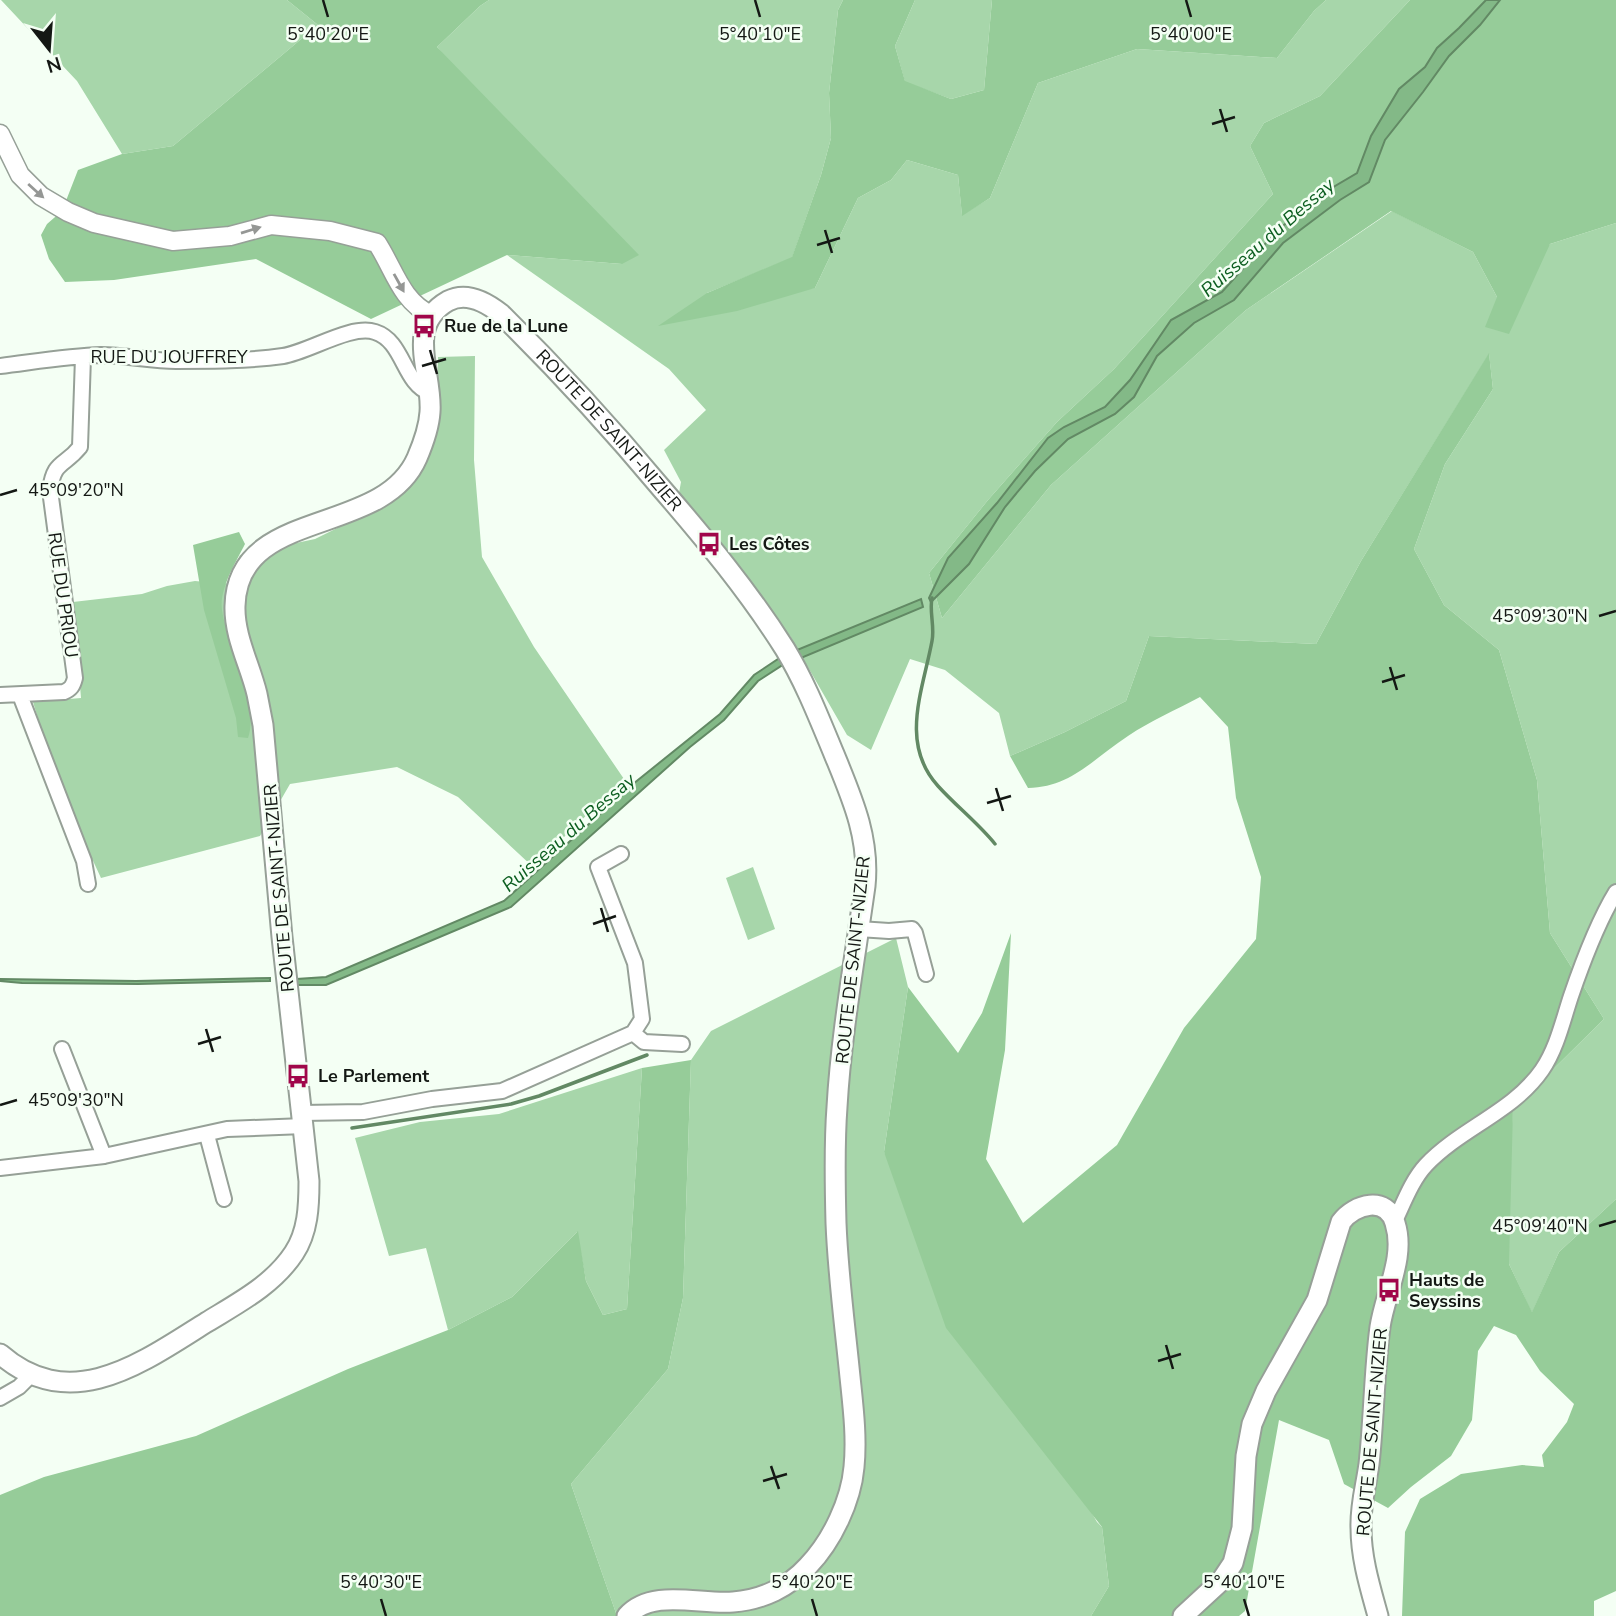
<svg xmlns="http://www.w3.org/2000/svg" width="1616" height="1616" font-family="'Nunito Sans',sans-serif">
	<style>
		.green { fill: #a7d6aa }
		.forest { fill: #96cc99 }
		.water { fill: #83b987; stroke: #628964; stroke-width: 2 }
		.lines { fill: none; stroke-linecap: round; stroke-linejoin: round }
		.stream { stroke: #628964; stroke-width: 3.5 }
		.minor-casing { stroke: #96a097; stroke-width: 18 }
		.tertiary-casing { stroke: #96a097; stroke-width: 21 }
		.secondary-casing { stroke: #96a097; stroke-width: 23 }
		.minor { stroke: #fff; stroke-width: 14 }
		.tertiary { stroke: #fff; stroke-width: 18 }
		.secondary { stroke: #fff; stroke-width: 19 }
		.oneway { fill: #959795 }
		.ticks { fill: none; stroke: #141814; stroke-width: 2.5 }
		.labels { text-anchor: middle; stroke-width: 5; stroke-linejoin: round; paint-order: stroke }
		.poi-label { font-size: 18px; font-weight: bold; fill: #141814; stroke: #f4fff4; text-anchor: start }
		.street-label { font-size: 18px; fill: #141814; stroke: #f4fff4 }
		.water-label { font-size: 19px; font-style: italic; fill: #0c5e20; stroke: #f4fff4 }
		.ticks-label { font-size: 18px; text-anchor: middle; fill: #141814; stroke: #f4fff4; stroke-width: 5; stroke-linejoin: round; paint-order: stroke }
	</style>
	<rect width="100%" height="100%" fill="#f4fff4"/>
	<path class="green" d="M1 0H287L318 25 173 146 122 154 77 81Z
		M489 0H843L838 10 829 93 831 138 821 175 792 258 707 293 815 288 858 198 891 180 907 160 958 175 962 215 990 198 1038 83 1137 49 1277 58 1314 11 1326 0H1410L1320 96 1264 123 1250 146 1273 194 1114 369 1057 422 988 500 929 573 942 618 1051 485 1246 310 1392 211 1473 252 1497 297 1550 244 1616 223V1199L1559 1252 1532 1313 1509 1264 1508 1184 1513 1109 1604 1019 1550 933 1537 780 1499 650 1444 605 1414 549 1445 464 1493 389 1489 354 1361 561 1316 644 1149 636 1126 701 1065 732 1010 756 999 713 945 670 910 659 871 750 847 735 790 636 679 493 681 482 664 450 706 410 669 369 507 255 622 264 437 47 480 6Z
		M915 0H992L984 90 951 99 905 82 895 46Z
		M475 356 474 460 482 557 534 647 624 779 533 867 458 797 397 767 290 784 260 836 101 878C74 821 51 763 33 702L81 698 73 602 142 594 167 586 195 581 226 584 240 555 315 539 388 503 423 467 436 434 438 357Z
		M753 867 775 929 748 940 726 878Z
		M896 938 908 987 884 1152 1097 1522 1102 1527 1109 1586 1091 1616H617L571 1484 668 1369 683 1298 691 1060 711 1031Z
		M642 1068 627 1309 603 1315 586 1281 577 1232 512 1297 448 1330 426 1248 389 1256 355 1138 420 1122 499 1114Z"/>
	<path class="forest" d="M287 0H489L480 6 437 47 639 255 622 264 507 255 371 319 256 259 114 280 65 282 49 259 41 235 47 224 62 211 78 170 122 154 173 146 318 25Z
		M843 0H915L895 46 905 81 951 99 984 90 992 0H1326L1314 11 1277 58 1137 49 1038 83 990 198 962 216 958 175 907 160 891 180 858 198 815 288 737 311 658 326 707 293 792 257 821 175 831 138 829 93 838 10Z
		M1410 0H1616V223L1550 244 1509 334 1485 327 1497 297 1473 252 1391 211 1246 310 1051 485 942 618 929 573 988 500 1057 422 1114 369 1273 194 1250 146 1264 123 1320 96Z
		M1489 353 1493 389 1445 464 1414 549 1444 605 1499 650 1537 780 1550 933 1604 1019 1513 1109 1509 1264 1532 1312 1559 1252 1616 1199V1591L1594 1601V1616H1402L1405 1532 1420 1499 1461 1474 1522 1465 1544 1467 1542 1455 1567 1422 1574 1404 1540 1371 1516 1335 1494 1326 1478 1351 1472 1420 1451 1456 1411 1487 1388 1508 1344 1484 1329 1440 1279 1420 1245 1611 1239 1616H1091L1109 1586 1102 1527 946 1328 884 1152 908 987 958 1053 982 1013 1011 933 1005 1050 986 1159 1023 1223 1117 1145 1184 1028 1256 939 1261 877 1236 798 1228 727 1200 697C1176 710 1150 721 1128 736 1094 758 1072 787 1028 788L1010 756 1065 732 1126 701 1149 636 1316 644 1361 561Z
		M239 532 245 544C236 562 219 589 222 610 227 646 260 705 248 738L238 737 236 718 204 610 193 545Z
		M691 1060 683 1298 668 1369 571 1484 617 1616H0V1495L44 1477 196 1436 348 1369 448 1330 512 1297 578 1231 586 1281 603 1315 627 1309 642 1068Z"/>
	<path class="water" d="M1486 0H1500L1480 25 1449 56 1423 92 1385 140 1369 182 1340 200 1283 243 1234 300 1194 323 1157 356 1134 397 1115 414 1068 439 1035 471 1005 507 969 564 931 602 929 598 948 558 997 503 1048 438 1064 427 1105 407 1130 380 1171 320 1222 292 1274 234 1313 199 1357 173 1371 136 1399 89 1425 67 1437 48 1459 28Z
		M921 599 923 607 801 658 797 650Z
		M781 657 784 664 758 681 724 720 690 747 511 907 326 985H296L297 979 326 977 504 901 633 784 720 714 754 675Z
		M270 978V981L138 984 22 983 0 981V979L136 981Z"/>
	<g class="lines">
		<path class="stream" d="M932 598C929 611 935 627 932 641 923 690 899 743 938 786 956 806 978 823 995 844
			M352 1128 511 1104 539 1096 647 1055"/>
		<g class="minor-casing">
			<path id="minor" d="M0 366C33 362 68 356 101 355 126 355 151 361 176 361 211 361 249 361 283 356 309 352 351 324 375 332 404 341 403 384 430 393
				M0 695 64 692C71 689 73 686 75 678L50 490C54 460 64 467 80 447L83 357
				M20 695 84 861 88 884
				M621 854 598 867 635 963 642 1019 633 1033
				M859 929 889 931 912 929 915 933 926 974
				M62 1049 104 1156
				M302 1113 363 1112 432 1099 502 1091 633 1033 644 1042 682 1044
				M207 1135 224 1199
				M0 1168 104 1156 227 1129 304 1126
				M1395 1221C1404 1202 1412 1180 1426 1165 1461 1128 1513 1112 1542 1070 1557 1048 1563 1020 1571 996 1583 961 1597 923 1616 892
				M0 1398 19 1387 32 1374"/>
		</g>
		<g class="tertiary-casing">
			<path id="tertiary" d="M0 134 20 175 41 196 68 212 94 223 173 241 230 236 271 225 330 231 377 243C394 269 401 301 431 315"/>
		</g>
		<g class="secondary-casing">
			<g id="secondary">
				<path id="s1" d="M0 1354C71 1416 143 1362 207 1322 238 1303 273 1285 294 1253 308 1232 309 1206 309 1181L282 937 263 725C261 715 259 704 257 694 250 665 234 636 235 606 237 506 382 538 417 458 423 444 429 428 430 412 433 373 404 326 448 301 467 291 486 302 501 314 558 370 611 428 662 489 706 540 749 592 785 649 805 682 819 718 834 754 852 798 870 838 865 886 855 958 841 1035 837 1107 834 1146 835 1185 836 1223 838 1275 845 1326 850 1377 853 1406 857 1437 854 1467 851 1501 832 1541 808 1566 789 1587 762 1600 733 1602 700 1605 652 1588 627 1616"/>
				<path d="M1183 1616 1221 1581 1233 1563 1242 1528 1246 1456 1252 1424 1266 1391 1317 1300 1341 1222C1354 1204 1387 1195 1395 1223 1406 1257 1385 1293 1380 1327 1374 1372 1374 1419 1369 1464 1366 1486 1360 1506 1361 1528 1361 1558 1370 1587 1378 1616"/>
			</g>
		</g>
		<use href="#minor" class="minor"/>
		<use href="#tertiary" class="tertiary"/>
		<use href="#secondary" class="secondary"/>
	</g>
	<defs><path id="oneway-solid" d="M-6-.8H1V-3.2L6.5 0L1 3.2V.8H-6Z" transform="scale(1.75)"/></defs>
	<g class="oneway">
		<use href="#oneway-solid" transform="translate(36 191) rotate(42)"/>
		<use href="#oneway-solid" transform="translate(251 230) rotate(-17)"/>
		<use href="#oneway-solid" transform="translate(399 283) rotate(61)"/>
	</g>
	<path class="ticks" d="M323 0 328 17M755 0 760 17M1186 0 1191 17M1220 109 1227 132M1212 124 1235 117M825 230 832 253M817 245 840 238M430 350 437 374M422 366 446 359M0 495 17 490M1599 616 1616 611M1390 667 1397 690M1382 682 1405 675M996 788 1003 811M987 803 1011 796M601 908 608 932M593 924 616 916M206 1029 213 1052M198 1044 221 1037M0 1105 17 1100M1599 1226 1616 1221M1166 1345 1173 1369M1158 1361 1181 1354M771 1466 779 1489M763 1481 787 1474M381 1599 386 1616M812 1599 817 1616M1244 1599 1249 1616"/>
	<defs>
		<g id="bus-bare" transform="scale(1.89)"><path d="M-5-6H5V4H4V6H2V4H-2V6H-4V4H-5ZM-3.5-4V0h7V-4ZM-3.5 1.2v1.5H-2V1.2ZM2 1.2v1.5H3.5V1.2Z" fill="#a0074a" stroke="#f4fff4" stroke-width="2.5" paint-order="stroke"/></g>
	</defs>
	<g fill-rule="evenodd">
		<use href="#bus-bare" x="424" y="326"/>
		<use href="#bus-bare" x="709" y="544"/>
		<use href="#bus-bare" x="298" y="1076"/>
		<use href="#bus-bare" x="1389" y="1290"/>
	</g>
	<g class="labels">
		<g class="poi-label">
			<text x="444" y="332">Rue de la Lune</text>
			<text x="729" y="550">Les Côtes</text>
			<text x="318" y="1082">Le Parlement</text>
			<text x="1409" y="1286">Hauts de<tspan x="1409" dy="21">Seyssins</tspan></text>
		</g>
		<g class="street-label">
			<text x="169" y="363">RUE DU JOUFFREY</text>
			<text dy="6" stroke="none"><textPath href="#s1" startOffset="1631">ROUTE DE SAINT-NIZIER</textPath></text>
			<text transform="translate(63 595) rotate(82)" y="6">RUE DU PRIOU</text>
			<text transform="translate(279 888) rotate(-95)" y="6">ROUTE DE SAINT-NIZIER</text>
			<text transform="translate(853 960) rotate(-84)" y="6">ROUTE DE SAINT-NIZIER</text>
			<text transform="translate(1372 1432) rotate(-85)" y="6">ROUTE DE SAINT-NIZIER</text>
		</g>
		<g class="water-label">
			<text transform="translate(1267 237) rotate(-41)" y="7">Ruisseau du Bessay</text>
			<text transform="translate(568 832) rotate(-41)" y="7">Ruisseau du Bessay</text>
		</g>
	</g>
	<g class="ticks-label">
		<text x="328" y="40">5°40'20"E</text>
		<text x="760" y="40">5°40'10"E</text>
		<text x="1191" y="40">5°40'00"E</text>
		<text x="76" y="496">45°09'20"N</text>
		<text x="1540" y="622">45°09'30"N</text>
		<text x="76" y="1106">45°09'30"N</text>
		<text x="1540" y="1232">45°09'40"N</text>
		<text x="381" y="1588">5°40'30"E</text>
		<text x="812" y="1588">5°40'20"E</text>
		<text x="1244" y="1588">5°40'10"E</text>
	</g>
	<g transform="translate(49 49) rotate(163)" stroke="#f4fff4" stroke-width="5" paint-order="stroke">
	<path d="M0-5L12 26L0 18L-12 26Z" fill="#141814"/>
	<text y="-10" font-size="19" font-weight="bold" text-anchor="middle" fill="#141814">N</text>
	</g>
</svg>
